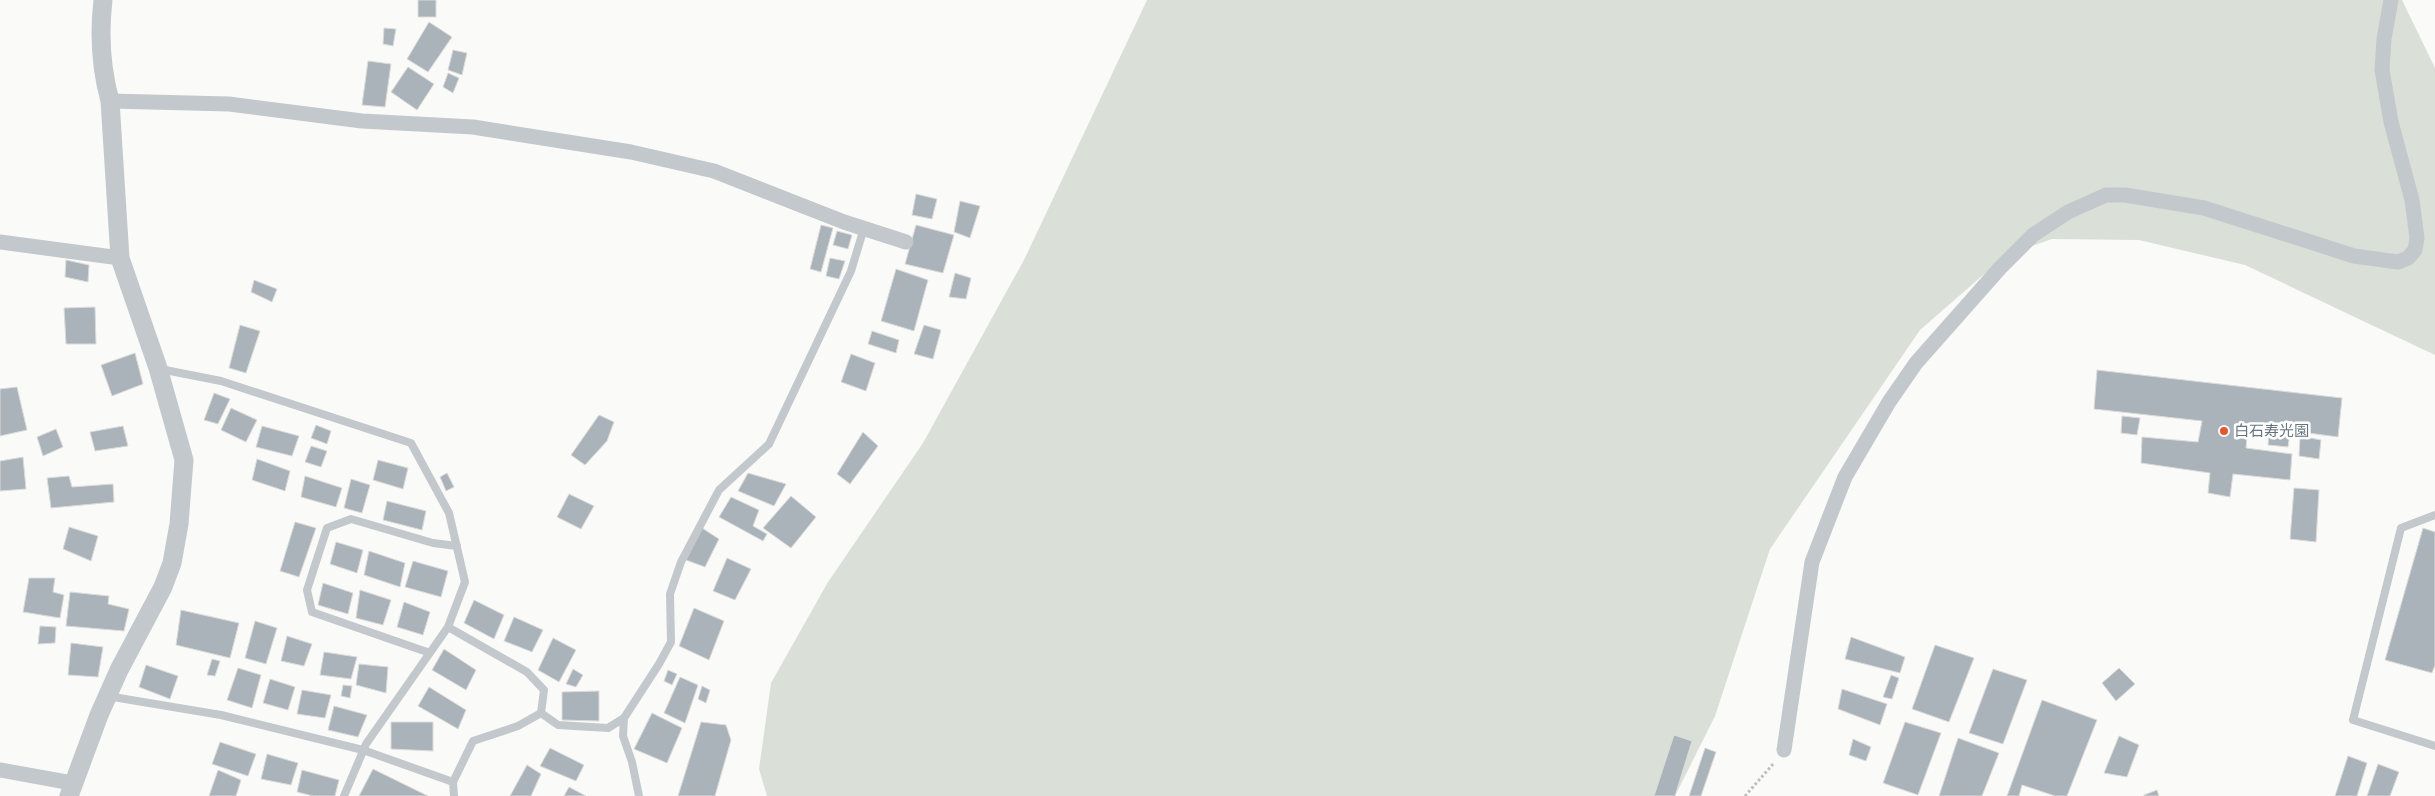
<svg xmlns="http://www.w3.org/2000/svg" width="2435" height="796" font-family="'Sofia Sans Condensed','Noto Sans JP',sans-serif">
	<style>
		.green { fill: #dadfd7 }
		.building { fill: #aab3b9; stroke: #dcdcda }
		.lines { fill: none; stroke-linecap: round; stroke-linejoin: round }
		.path { stroke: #bbbfc2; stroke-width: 3; stroke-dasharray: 2.5 2.5; stroke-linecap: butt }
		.service { stroke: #c3c8cc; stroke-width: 8 }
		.minor { stroke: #c3c8cc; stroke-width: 15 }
		.tertiary { stroke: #c3c8cc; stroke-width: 19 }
		.poi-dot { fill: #e4572e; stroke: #fff; stroke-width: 2 }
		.labels { text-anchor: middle; stroke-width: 5; stroke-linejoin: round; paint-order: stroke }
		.poi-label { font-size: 15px; fill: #657683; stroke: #fff; text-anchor: start }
	</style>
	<rect width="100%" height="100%" fill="#fafaf8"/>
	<path class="green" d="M1147 0H2402L2435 68V355L2245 265 2139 240 2052 239 2006 255 1920 330 1770 549 1715 716 1675 796H767L759 769 771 683 828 582 923 443 1024 260Z"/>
	<path class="building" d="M418 0H436V17H418Z
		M429 22 452 37 428 72 407 59Z
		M384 28 396 29 393 46 383 44Z
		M453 50 467 53 462 75 448 70Z
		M368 61 391 64 385 107 362 105Z
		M408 67 434 84 417 110 391 92Z
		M448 73 459 78 453 93 443 87Z
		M916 194 937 199 932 219 912 215Z
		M960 201 980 206 970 238 954 232Z
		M821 225 833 228 821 272 810 269Z
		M916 225 954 235 943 273 905 264Z
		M837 231 852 235 848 249 833 245Z
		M830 258 845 261 839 279 826 276Z
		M66 260 89 265 88 282 65 277Z
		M896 269 928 280 914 331 881 321Z
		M955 273 971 278 966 299 949 297Z
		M254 280 277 289 272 302 251 292Z
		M95 307 96 344H66L64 308Z
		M240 325 260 331 246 373 229 368Z
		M924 325 941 330 933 359 914 354Z
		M872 331 899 340 896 353 868 344Z
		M135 353 143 384 112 396 101 365Z
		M851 354 875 363 866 391 841 382Z
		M2097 370 2342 398 2338 437 2248 425 2246 448 2292 454 2290 480 2233 474 2230 497 2208 493 2210 473 2141 463 2142 437 2198 442 2202 421 2094 409Z
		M17 387 27 430 0 436V389Z
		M214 393 230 399 218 424 204 420Z
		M231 408 257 420 246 442 221 430Z
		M599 415 614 422 607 441 585 465 571 455Z
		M2122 416 2140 418 2137 435 2121 433Z
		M316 425 331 431 327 444 311 438Z
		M123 426 128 446 95 451 90 432Z
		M262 426 299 436 292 456 256 447Z
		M56 429 63 447 43 456 37 437Z
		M2269 431 2290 433 2288 447 2268 445Z
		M863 432 878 446 850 484 837 474Z
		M2300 436 2321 440 2319 459 2299 456Z
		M311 446 327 451 321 467 305 462Z
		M23 457 26 489 0 491V461Z
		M257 459 290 471 285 491 252 480Z
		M378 460 408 468 403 489 373 480Z
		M447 473 454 487 446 491 440 477Z
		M748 473 786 484 774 506 738 491Z
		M69 476 72 487 113 484 114 502 51 508 47 478Z
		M305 476 342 488 336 507 301 497Z
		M351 479 370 485 362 513 344 508Z
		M2294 488 2319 490 2316 542 2290 539Z
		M569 494 594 506 581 529 557 517Z
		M791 496 816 517 791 548 763 528Z
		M731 497 759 510 753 526 767 534 763 541 719 517Z
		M387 501 426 511 422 530 383 520Z
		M295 522 316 528 299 577 280 571Z
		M69 527 98 536 91 561 63 549Z
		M702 528 719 539 705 567 686 560Z
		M2423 528 2435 532V665L2432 673 2385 660Z
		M336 542 363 550 357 573 330 564Z
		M369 551 405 563 400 587 364 575Z
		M727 558 751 569 735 600 713 591Z
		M413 561 448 571 441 597 405 587Z
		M29 578H55L53 592 64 595 60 618 23 612Z
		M323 583 353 593 348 614 318 605Z
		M360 590 391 600 383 625 356 618Z
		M70 592 109 596 108 604 129 609 124 631 66 626Z
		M474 600 504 615 494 639 464 623Z
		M404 602 430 612 423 635 397 627Z
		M694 608 724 621 709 660 679 646Z
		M181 610 239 623 230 658 176 645Z
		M514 617 543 630 532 652 504 641Z
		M255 621 277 628 266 664 245 658Z
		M40 626 56 627 55 643 38 644Z
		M287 636 312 644 304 666 281 661Z
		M1851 637 1905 657 1900 673 1845 659Z
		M553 638 576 650 559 682 538 670Z
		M71 643 103 647 98 677 68 675Z
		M1935 645 1974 658 1949 722 1912 709Z
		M444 649 476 670 466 690 432 670Z
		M324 652 357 657 351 679 320 675Z
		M212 659 220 661 215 676 207 675Z
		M359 664 388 667 386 693 356 685Z
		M146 665 178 676 170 699 139 687Z
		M238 668 261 675 252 708 227 700Z
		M2119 668 2135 684 2116 701 2102 683Z
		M573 669 583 675 576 687 566 684Z
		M1993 669 2027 680 2003 744 1969 733Z
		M668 670 677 674 672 685 664 681Z
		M1891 675 1899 678 1892 699 1883 697Z
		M680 677 698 685 685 723 664 713Z
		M270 679 295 687 288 710 263 703Z
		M343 685 352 686 350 698 341 696Z
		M702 686 710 690 706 703 698 699Z
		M429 687 466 710 458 729 418 706Z
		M1842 689 1887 704 1880 725 1838 709Z
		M302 690 331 695 325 718 297 714Z
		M599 691V721L562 720V692Z
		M2042 700 2097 720 2067 796H2055L2022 785 2019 796H2007Z
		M334 706 367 715 358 737 328 730Z
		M652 713 682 728 667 763 634 749Z
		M391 722H433V751L391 749Z
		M701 722 726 725 731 740 715 796H678Z
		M1905 722 1941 733 1918 795 1883 783Z
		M1674 735 1692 741 1675 796H1654Z
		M2119 736 2139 745 2127 777 2104 773Z
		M1958 738 1999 753 1982 796H1939Z
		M1853 739 1871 747 1866 761 1849 755Z
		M220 742 256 754 248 776 212 764Z
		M550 748 584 765 576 781 540 766Z
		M1705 748 1716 752 1701 796H1689Z
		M267 754 298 763 291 785 261 779Z
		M2348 756 2367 763 2357 796H2335Z
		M2378 764 2399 772 2390 796H2367Z
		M527 765 541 774 531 796H510Z
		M373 769 428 796H359Z
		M218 770 241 780 236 796H209Z
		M302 770 339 780 335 796H313L297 792Z
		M569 787 586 796H564Z
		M2157 790 2159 796H2144V795Z"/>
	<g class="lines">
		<path class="path" d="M1745 796 1774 763"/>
		<path class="service" d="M160 369 221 381 411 443 449 513 465 582 448 627 366 744 344 796
			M2435 515 2401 528 2353 720 2435 746
			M448 627 527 672 544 690 541 713 518 726 473 741 453 782 454 796
			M430 653 312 612 307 590 327 528 351 519 433 543 457 546
			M107 696 221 715 363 750 453 782
			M541 713 558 725 608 728 624 718
			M639 796 632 762 623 736 624 718 659 664 671 642 670 594 681 562 719 490 769 444 851 271 864 228"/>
		<path class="minor" d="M110 101 229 104 362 121 473 127 631 152 714 171 844 222 906 242
			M0 242 120 258
			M1784 750 1812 562 1845 477 1889 402 1916 363 2000 268 2033 235 2068 212 2106 195H2125L2204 208 2354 256 2398 262 2408 258 2415 250 2417 238 2412 200 2391 122 2382 70 2384 39 2391 0
			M0 770 72 783"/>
		<path class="tertiary" d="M69 796 99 715 119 670 163 587 172 563 179 524 184 460 158 368 120 258 110 101C101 68 99 34 103 0"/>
	</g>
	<circle class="poi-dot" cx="2224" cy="431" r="5"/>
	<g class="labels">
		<g class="poi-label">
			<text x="2234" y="436">白石寿光園</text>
		</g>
	</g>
</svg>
